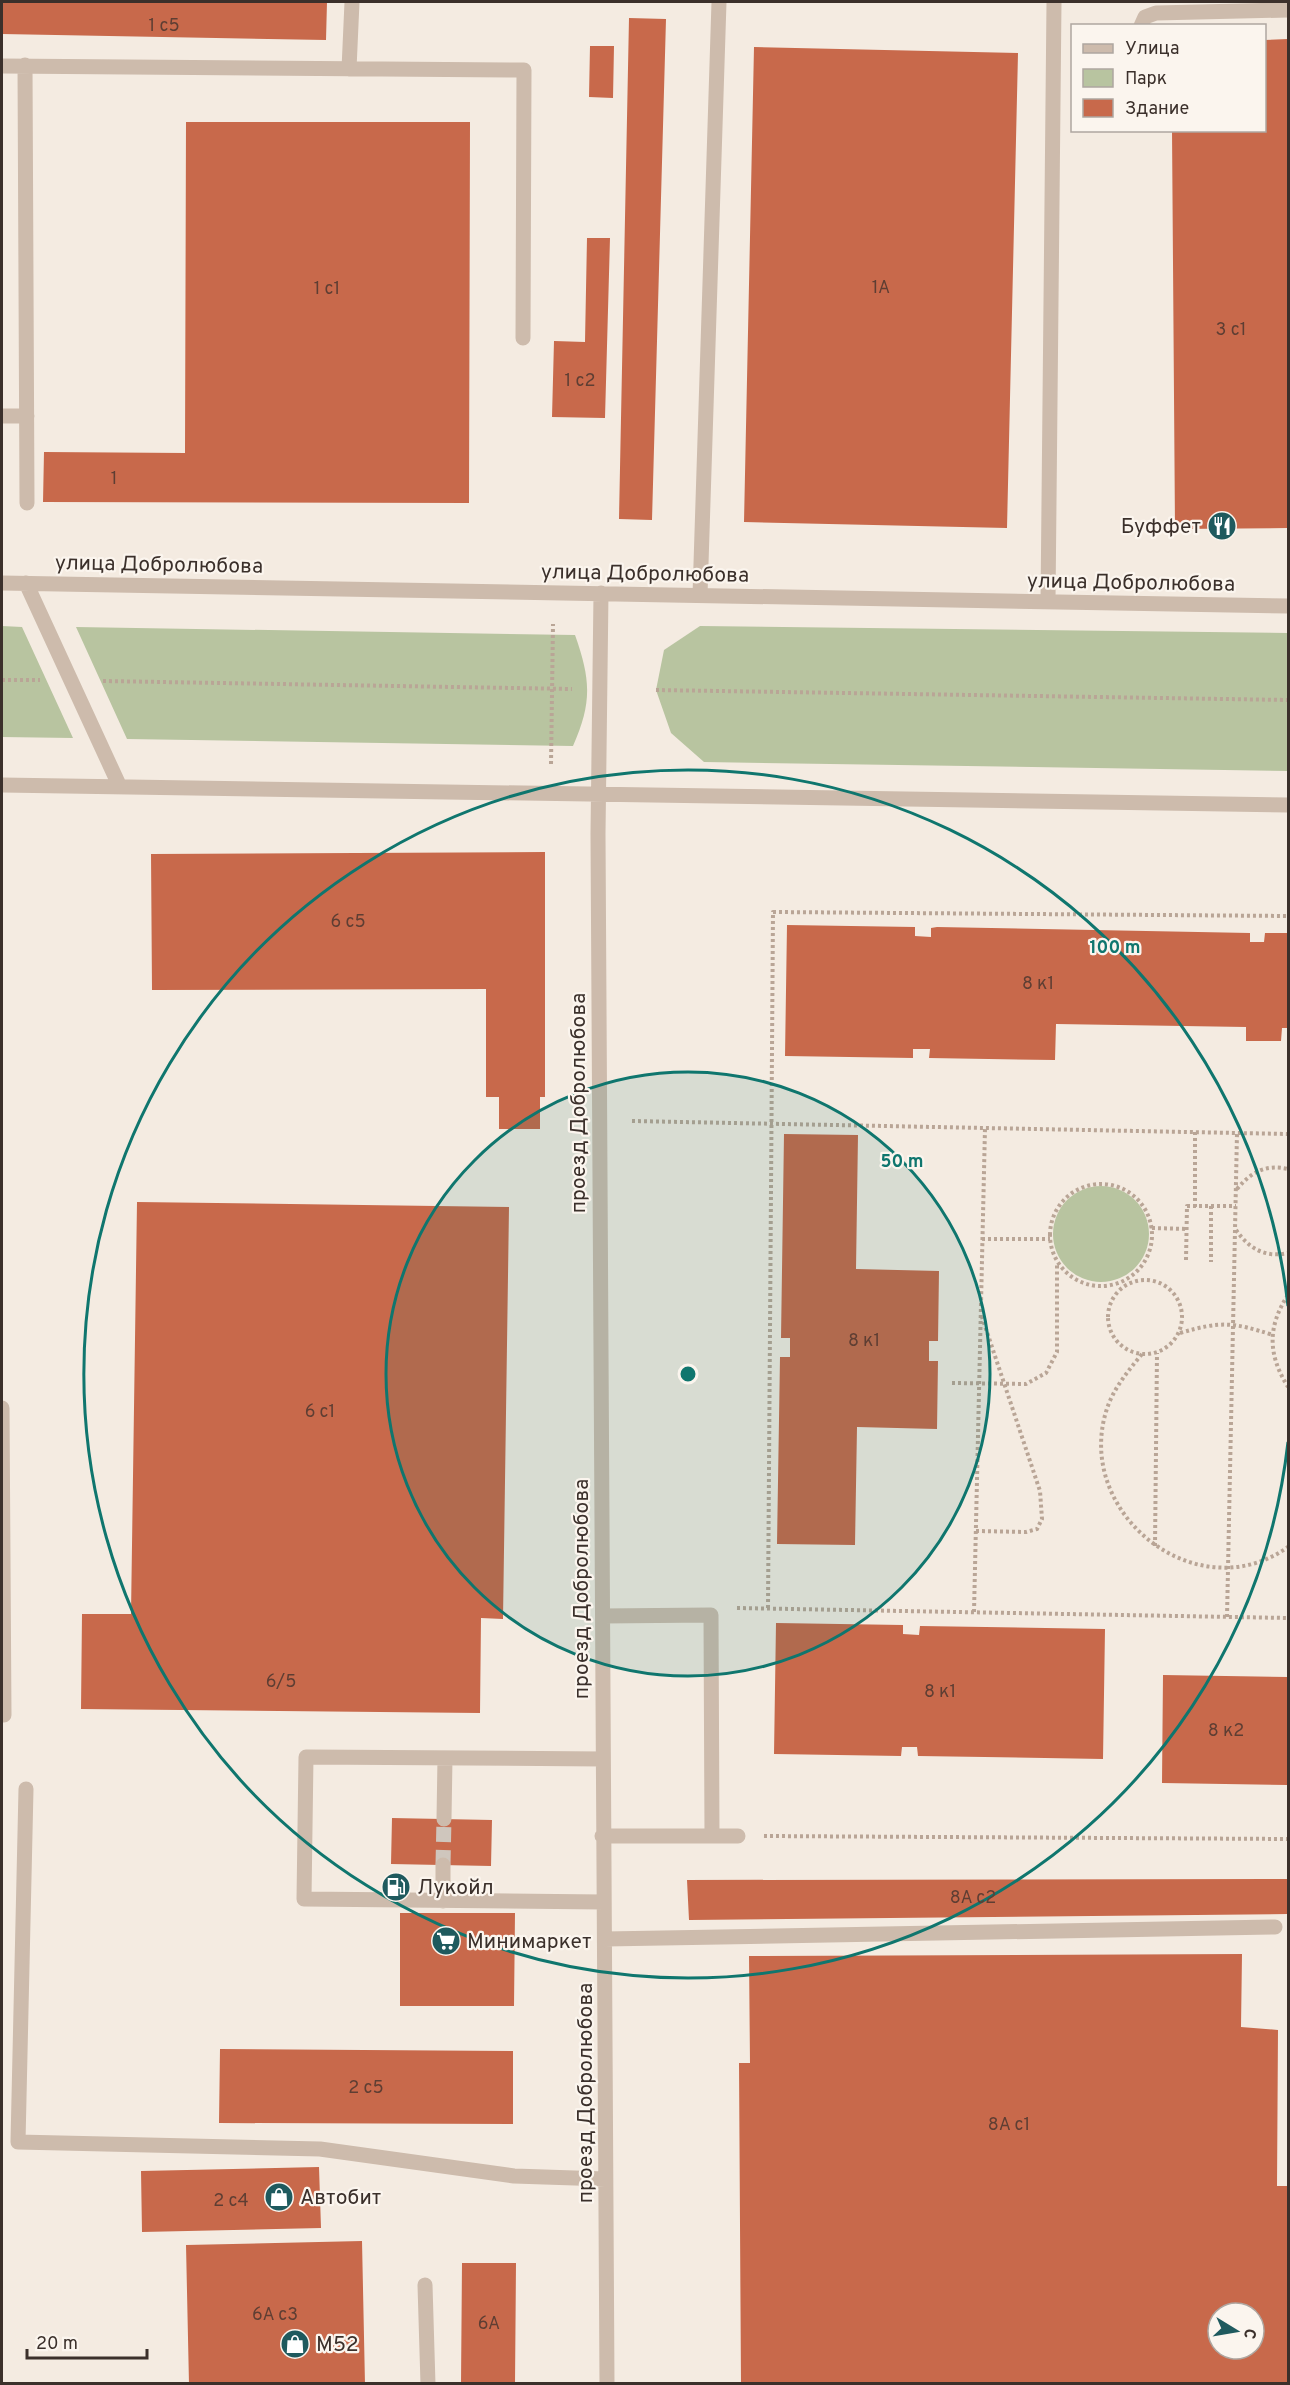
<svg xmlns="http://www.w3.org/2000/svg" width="1290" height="2385" font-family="Overpass,sans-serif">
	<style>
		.green { fill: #b8c4a0 }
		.building { fill: #c8694b; fill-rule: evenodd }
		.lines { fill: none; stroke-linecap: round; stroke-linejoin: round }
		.minor-tunnel { stroke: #cfc6bd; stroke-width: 15; stroke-dasharray: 15 8; stroke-linecap: butt }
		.path { stroke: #b9a596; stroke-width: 4; stroke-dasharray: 3 3; stroke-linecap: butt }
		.minor { stroke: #cdbbac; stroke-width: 15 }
		.ring { fill: none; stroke: #0f766e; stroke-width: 3 }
		.labels { text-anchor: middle; stroke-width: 4.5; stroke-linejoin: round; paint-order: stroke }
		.number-label { font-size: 18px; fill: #5e3e33 }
		.poi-label { font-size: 21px; fill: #3b302b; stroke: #fbf5ee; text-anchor: start }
		.street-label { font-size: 21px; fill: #3b302b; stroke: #fbf5ee }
		.centre { fill: #0f766e; stroke: #fbf5ee; stroke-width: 3 }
		.ring-label { font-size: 18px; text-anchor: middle; font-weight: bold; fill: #0f766e; stroke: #fbf5ee; stroke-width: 4.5; stroke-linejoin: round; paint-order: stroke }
	</style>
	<rect width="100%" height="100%" fill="#f4ebe1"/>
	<path class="green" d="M2 626 22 627 73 738 2 737Z
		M700 626 1288 633V771L704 762 671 733 656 690 664 650Z
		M76 627 575 635C591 680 592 703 573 746L127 739Z
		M1053 1234a48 48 0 1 1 96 0a48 48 0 1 1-96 0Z"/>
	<path class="building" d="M2 2H327L326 40 2 34Z
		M629 18 666 19 652 520 619 519Z
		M1288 39V528L1175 529 1172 130H1264V40Z
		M590 46H614L613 98 589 97Z
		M754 47 1018 53 1007 528 744 522Z
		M186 122H470L469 503 43 502 44 452 185 453Z
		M587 238H610L605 418 552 417 554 341 585 342Z
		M545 852V1097H540V1129H499V1097H486V989L152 990 151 854Z
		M787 925 915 927V936L931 937V928L937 927 1250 933V942H1264L1265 933H1288V1028H1282L1281 1041H1246V1027L1056 1024 1055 1060 929 1058 930 1049H913V1058L785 1056Z
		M784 1134 858 1135 856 1269 939 1271 938 1341H929V1361H938L937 1429 857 1427 855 1545 777 1544 780 1357H790V1338H781Z
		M137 1202 509 1207 503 1619 481 1618 480 1713 81 1709 82 1614H131Z
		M776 1623 903 1625V1634L919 1635 920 1626 1105 1629 1103 1759 918 1756 917 1747H902L901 1756 774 1754Z
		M1163 1675 1288 1677V1785L1162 1783Z
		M392 1818 492 1820 491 1866 391 1864Z
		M1288 1879V1914L689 1920 687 1880Z
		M400 1913H515L514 2006H400Z
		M1242 1954 1241 2027 1278 2030 1277 2186H1288V2384H741L739 2063H750L749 1956ZM1218 2313H1254V2349H1218Z
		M220 2049 513 2051V2124L219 2123Z
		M319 2167 321 2228 142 2232 141 2171Z
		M362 2241 365 2384H189L186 2245Z
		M462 2263H516L515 2384H461Z"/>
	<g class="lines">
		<path class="minor-tunnel" d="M443 1865 444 1819"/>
		<path class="path" d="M2 680H40
			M103 681 572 689
			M656 690 1288 700
			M551 764 553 624
			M632 1121 1288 1134
			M1050 1235a51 51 0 1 1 102 0a51 51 0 1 1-102 0Z
			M1237 1189C1251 1172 1266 1164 1288 1169
			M1211 1206V1262
			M1195 1207V1132
			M1152 1228 1187 1229
			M1236 1230C1249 1249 1266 1258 1288 1253
			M982 1239H1050
			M1186 1260 1187 1206H1236
			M1108 1317a37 37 0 1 1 74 0a37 37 0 1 1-74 0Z
			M1288 1295C1267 1327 1268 1355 1288 1387
			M1180 1333C1221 1321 1232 1322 1273 1335
			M1142 1354C1129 1370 1117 1384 1109 1403 1068 1509 1195 1613 1288 1547
			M952 1383 1026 1384 1046 1373 1057 1352V1263
			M976 1531 1026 1532 1037 1529 1042 1519 1040 1491 982 1317
			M1155 1546 1157 1353
			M737 1608 1288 1618
			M768 1608 773 912 1288 916
			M974 1612 985 1128
			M1227 1617 1237 1133
			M764 1836 1288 1839"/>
		<path class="minor" d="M1141 26 1145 17 1156 13 1288 10
			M25 65 27 503
			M2 66 524 70 523 338
			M349 69 352 2
			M2 416H27
			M2 583 1288 606
			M26 583 120 787
			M601 593 598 834 607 2384
			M700 595 719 2
			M1048 602 1054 2
			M2 785 1288 805
			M2 1408 4 1715H2
			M603 1616 711 1615 712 1836
			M603 1759 306 1757 304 1899 604 1902
			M26 1789 18 2142 320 2149 514 2176 605 2179
			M444 1819 445 1758
			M602 1836H738
			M443 1901V1865
			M605 1939 1275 1927
			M425 2285 428 2384"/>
	</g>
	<circle cx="688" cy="1374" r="302" fill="#0f766e" fill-opacity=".12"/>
	<g class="ring">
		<circle cx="688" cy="1374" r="302"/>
		<path d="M1288 1442A604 604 0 1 1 1288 1306"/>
	</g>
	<defs>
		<g id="restaurant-disc" transform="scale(1.5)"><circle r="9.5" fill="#1f5a5e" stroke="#fbf5ee"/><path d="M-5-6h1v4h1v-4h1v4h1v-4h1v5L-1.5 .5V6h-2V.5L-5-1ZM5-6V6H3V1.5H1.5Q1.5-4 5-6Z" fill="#fff"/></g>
		<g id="fuel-disc" transform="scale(1.5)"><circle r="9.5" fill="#1f5a5e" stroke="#fbf5ee"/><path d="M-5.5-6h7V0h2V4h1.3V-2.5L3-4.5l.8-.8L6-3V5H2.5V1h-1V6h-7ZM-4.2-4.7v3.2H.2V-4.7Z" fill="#fff"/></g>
		<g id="supermarket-disc" transform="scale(1.5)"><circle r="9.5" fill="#1f5a5e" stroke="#fbf5ee"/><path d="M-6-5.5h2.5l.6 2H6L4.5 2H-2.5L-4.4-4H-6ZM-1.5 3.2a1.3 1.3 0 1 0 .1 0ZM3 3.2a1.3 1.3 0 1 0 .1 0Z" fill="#fff"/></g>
		<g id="shop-disc" transform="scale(1.5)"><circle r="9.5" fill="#1f5a5e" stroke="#fbf5ee"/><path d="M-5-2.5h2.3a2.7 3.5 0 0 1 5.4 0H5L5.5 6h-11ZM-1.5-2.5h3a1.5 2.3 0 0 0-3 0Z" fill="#fff"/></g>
	</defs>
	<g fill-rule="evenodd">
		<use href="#restaurant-disc" x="1222" y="526"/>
		<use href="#fuel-disc" x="396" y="1887"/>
		<use href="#supermarket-disc" x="446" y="1941"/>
		<use href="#shop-disc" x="279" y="2197"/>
		<use href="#shop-disc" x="295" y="2344"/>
	</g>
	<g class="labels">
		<g class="number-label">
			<text x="164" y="31">1 с5</text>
			<text x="881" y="293">1А</text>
			<text x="327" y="294">1 с1</text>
			<text x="1231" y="335">3 с1</text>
			<text x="580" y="386">1 с2</text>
			<text x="114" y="484">1</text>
			<text x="348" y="927">6 с5</text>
			<text x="1038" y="989">8 к1</text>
			<text x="864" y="1346">8 к1</text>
			<text x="320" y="1417">6 с1</text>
			<text x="281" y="1687">6/5</text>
			<text x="940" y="1697">8 к1</text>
			<text x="1226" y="1736">8 к2</text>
			<text x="973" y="1903">8А с2</text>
			<text x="366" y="2093">2 с5</text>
			<text x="1009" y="2130">8А с1</text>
			<text x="231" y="2206">2 с4</text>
			<text x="275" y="2320">6А с3</text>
			<text x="489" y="2329">6А</text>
		</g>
		<g class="poi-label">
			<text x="1201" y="533" text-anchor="end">Буффет</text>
			<text x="417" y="1894">Лукойл</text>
			<text x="467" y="1948">Минимаркет</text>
			<text x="300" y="2204">Автобит</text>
			<text x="316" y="2351">M52</text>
		</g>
		<g class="street-label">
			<text transform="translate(159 564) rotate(1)" y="7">улица Добролюбова</text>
			<text transform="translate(645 573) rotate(1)" y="7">улица Добролюбова</text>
			<text transform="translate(1131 582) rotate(1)" y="7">улица Добролюбова</text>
			<text transform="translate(578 1103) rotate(-90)" y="7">проезд Добролюбова</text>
			<text transform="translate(581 1589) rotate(-90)" y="7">проезд Добролюбова</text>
			<text transform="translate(585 2093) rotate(-90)" y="7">проезд Добролюбова</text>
		</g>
	</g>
	<circle cx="688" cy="1374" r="9" class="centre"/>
	<g class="ring-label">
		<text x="1115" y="953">100 m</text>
		<text x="902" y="1167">50 m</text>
	</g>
	<rect width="1290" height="2385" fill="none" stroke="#3b302b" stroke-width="6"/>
	<rect x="1071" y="24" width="195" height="108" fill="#fbf5ee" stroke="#aea6a0" stroke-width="1.5"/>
	<rect x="1083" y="44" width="30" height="9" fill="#cdbbac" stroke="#aea6a0" stroke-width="1.5"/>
	<text x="1125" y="54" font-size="18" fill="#3b302b">Улица</text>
	<rect x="1083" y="69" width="30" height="18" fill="#b8c4a0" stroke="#aea6a0" stroke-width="1.5"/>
	<text x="1125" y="84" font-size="18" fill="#3b302b">Парк</text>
	<rect x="1083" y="99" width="30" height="18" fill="#c8694b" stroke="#aea6a0" stroke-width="1.5"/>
	<text x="1125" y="114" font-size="18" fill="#3b302b">Здание</text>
	<g transform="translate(1236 2331) rotate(101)"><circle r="28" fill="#fbf5ee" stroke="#aea6a0" stroke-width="1.5"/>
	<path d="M0-4.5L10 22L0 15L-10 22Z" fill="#1f5a5e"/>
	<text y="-9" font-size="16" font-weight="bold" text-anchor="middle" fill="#3b302b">С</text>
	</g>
	<path d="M27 2349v9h120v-9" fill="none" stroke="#3b302b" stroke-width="3"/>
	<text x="36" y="2349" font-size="18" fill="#3b302b" stroke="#fbf5ee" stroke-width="4.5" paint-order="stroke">20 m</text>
</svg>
